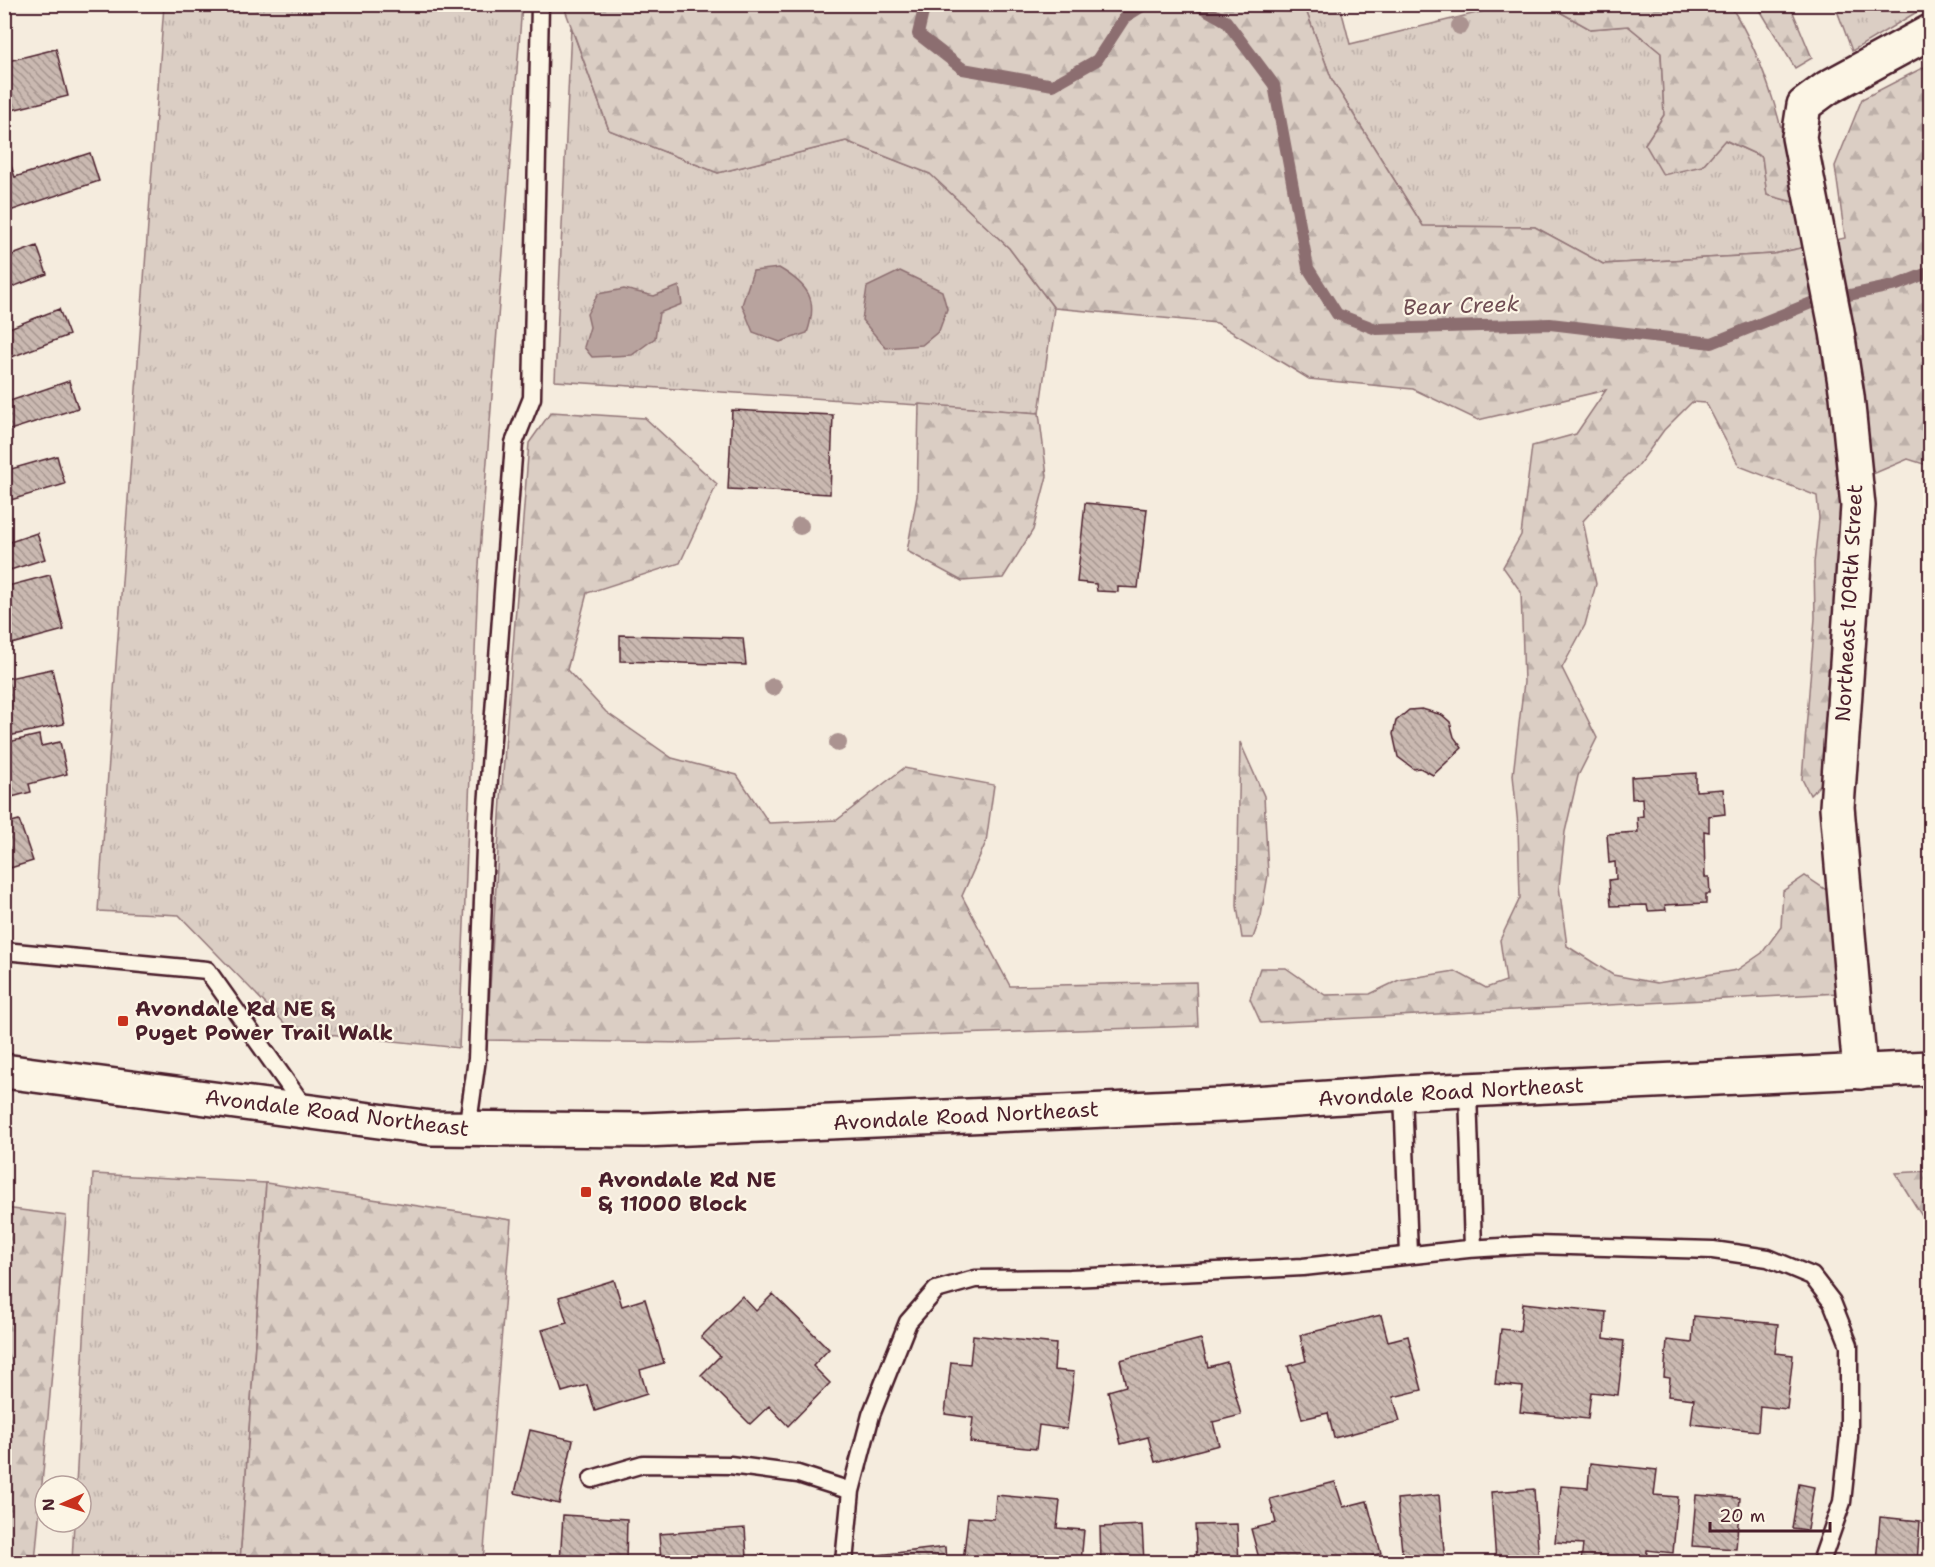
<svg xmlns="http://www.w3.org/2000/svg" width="1935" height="1567" font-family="'Shantell Sans',sans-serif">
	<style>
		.grass { fill: url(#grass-tufts); stroke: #927678; stroke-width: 1.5 }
		.forest { fill: url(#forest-firs); stroke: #927678; stroke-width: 1.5 }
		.water { fill: #b8a39e; stroke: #8c6e70; stroke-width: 1.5 }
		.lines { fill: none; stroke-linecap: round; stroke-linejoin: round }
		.stream { stroke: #8c6e70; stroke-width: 12 }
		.building { fill: url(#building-back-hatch); stroke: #4a1f2b; stroke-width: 1.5 }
		.lane-casing { stroke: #4a1f2b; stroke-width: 21 }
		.street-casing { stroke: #4a1f2b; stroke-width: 38 }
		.secondary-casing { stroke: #4a1f2b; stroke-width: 38 }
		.lane { stroke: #fcf5e5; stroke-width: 16 }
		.street { stroke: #fcf5e5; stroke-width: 33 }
		.secondary { stroke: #fcf5e5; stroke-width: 33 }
		.tree { fill: #ab9390 }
		.poi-dot { fill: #c8321e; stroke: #fcf5e5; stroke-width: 2 }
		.labels { text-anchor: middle; stroke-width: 4.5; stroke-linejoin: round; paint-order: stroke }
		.street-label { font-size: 21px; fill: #4a1f2b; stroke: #fcf5e5 }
		.poi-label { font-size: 21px; font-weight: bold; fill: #4a1f2b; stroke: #fcf5e5; text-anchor: start }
		.water-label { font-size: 22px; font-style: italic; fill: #704d53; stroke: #fcf5e5 }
	</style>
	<defs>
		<pattern id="grass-tufts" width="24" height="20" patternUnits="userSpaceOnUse" patternTransform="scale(1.5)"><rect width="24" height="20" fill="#dbcec4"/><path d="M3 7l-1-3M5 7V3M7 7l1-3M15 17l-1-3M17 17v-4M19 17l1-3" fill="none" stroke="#bdb0a9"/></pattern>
		<pattern id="forest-firs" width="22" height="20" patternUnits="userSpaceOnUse" patternTransform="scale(1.5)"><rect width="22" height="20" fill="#dbcec4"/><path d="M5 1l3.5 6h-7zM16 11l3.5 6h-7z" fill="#bdb0a9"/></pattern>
		<pattern id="building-back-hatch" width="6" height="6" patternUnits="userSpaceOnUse" patternTransform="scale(1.5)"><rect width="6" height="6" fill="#cab9b1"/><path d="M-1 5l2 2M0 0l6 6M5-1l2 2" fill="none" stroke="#a69690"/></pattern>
	</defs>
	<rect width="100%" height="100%" fill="#f5ecde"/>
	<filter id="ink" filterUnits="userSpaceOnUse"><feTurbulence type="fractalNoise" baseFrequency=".0167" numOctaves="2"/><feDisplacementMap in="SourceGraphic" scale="12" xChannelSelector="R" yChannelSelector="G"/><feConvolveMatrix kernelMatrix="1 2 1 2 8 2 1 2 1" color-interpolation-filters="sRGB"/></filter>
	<g filter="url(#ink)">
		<path class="grass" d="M1930 4 1852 51 1835 5V4Z
			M164 5H522L478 578 459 1048 291 1030 179 915 98 911Z
			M1304 5H1340L1350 44 1509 5H1557L1558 11 1590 29 1628 26 1661 53 1664 115 1645 144 1702 166 1724 140 1762 157 1767 195 1797 203 1810 246 1774 254 1603 264 1535 227 1423 226 1332 80Z
			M571 27 609 130 718 173 846 141 931 174 1009 248 1054 308 1039 413 555 381Z
			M93 1174 266 1183 240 1562H72L74 1522H81V1486H76Z"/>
		<path class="forest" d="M563 4 1304 5 1332 80 1423 226 1535 227 1603 264 1774 254 1845 238 1835 166 1862 99 1930 64V466L1908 459 1842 487 1839 646 1824 781 1810 795 1802 779 1815 618 1814 563 1819 518 1817 496 1739 466 1706 403 1692 402 1664 430 1638 466 1610 491 1583 521 1596 584 1585 625 1562 668 1597 738 1578 776 1565 832 1559 886 1567 946 1613 975 1657 983 1737 970 1762 953 1781 927 1783 891 1805 876 1832 894 1840 993 1261 1023 1250 999 1260 968H1286L1325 995 1370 994 1399 980 1455 971 1486 988 1506 981 1500 940 1520 898 1518 826 1513 775 1524 682 1521 592 1503 567 1521 535 1532 446 1576 434 1606 390 1478 420 1413 389 1309 379 1217 323 1054 308 1009 248 930 174 846 141 718 173 609 130Z
			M1557 5H1730C1768 64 1785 135 1797 203L1767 195 1762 157 1725 140 1702 166 1663 175 1645 144 1664 115 1661 53 1628 26 1590 29 1558 11Z
			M1757 5H1790L1812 58 1795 68Z
			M919 404 1039 413 1047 476 1033 530 1003 578 962 581 907 551 917 496Z
			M551 412 645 418 717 484 680 563 587 593 567 670 606 712 672 758 737 775 769 823 837 820 904 768 994 785 986 842 962 896 1010 986 1196 982 1198 1026 688 1043 487 1040 501 799 529 443Z
			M1240 742 1264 796 1268 875 1261 916 1253 938H1242L1237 906Z
			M1930 1171V1229L1895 1173Z
			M266 1183 511 1220 483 1562H240Z
			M5 1208 66 1216 35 1562H5Z"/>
		<path class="water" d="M779 268C808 285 819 299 807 333L780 342 753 332 742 305 753 271Z
			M900 271 942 291 947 309 939 331 922 345 886 348 862 320 867 287Z
			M679 286 682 304 659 313 655 338 632 355 592 357 584 347 590 327 587 314 598 294 624 289 654 296Z"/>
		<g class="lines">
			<path class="stream" d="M925 4 918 34 963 69 1053 85 1097 60 1125 17 1146 4
				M1196 4 1226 21 1274 85 1308 268 1337 314 1376 329 1550 324 1712 343 1811 303 1897 285 1930 272"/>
		</g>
		<path class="building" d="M56 49 68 96 4 112V62Z
			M4 146 15 177 90 153 99 181 4 213Z
			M37 246 47 274 4 290V258Z
			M59 309 69 335 4 360V330Z
			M69 381 78 408 4 432V403Z
			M732 410 833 415 830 494 728 489Z
			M57 456 65 484 4 502V471Z
			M1085 503 1147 509 1138 588 1118 587V592L1097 591 1096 584 1077 582Z
			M37 533 45 559 4 572V544Z
			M50 575 64 630 4 646V587Z
			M620 635 743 638 746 665 620 661Z
			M52 669 64 724 4 737V679Z
			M1422 709 1442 715 1450 722 1454 737 1462 748 1433 775 1420 768 1414 769 1398 757 1393 734 1396 721 1409 710Z
			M39 735 41 746 60 742 67 774 29 784 31 792 4 799V743Z
			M1696 773V791L1723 789 1725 814 1709 816V832L1704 831 1705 877H1709L1710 894H1706V903L1665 905 1666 910 1648 911 1647 905 1611 906 1609 880 1616 879 1615 862 1609 863 1607 834 1638 832 1637 817 1643 816 1642 798 1632 799 1631 777Z
			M19 820 33 861 4 870V824Z
			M614 1280 622 1306 645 1299 664 1363 640 1370 647 1394 595 1411 587 1385 562 1392 542 1330 567 1323 559 1297Z
			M773 1294 829 1349 813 1366 830 1383 788 1426 769 1406 750 1424 701 1375 720 1356 701 1337 742 1296 756 1311Z
			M1523 1303 1606 1312 1604 1338 1624 1341 1618 1395 1591 1392 1588 1419 1520 1412 1523 1387 1495 1384 1501 1329 1520 1331Z
			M1381 1315 1388 1341 1408 1336 1422 1390 1393 1397 1400 1421 1334 1438 1328 1413 1302 1419 1288 1366 1306 1361 1300 1335Z
			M1694 1316 1778 1324 1775 1353 1793 1355 1787 1409 1760 1406 1758 1431 1691 1424 1694 1399 1668 1396 1670 1378 1664 1377 1667 1340 1692 1343Z
			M973 1335 1056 1344 1054 1370 1074 1372 1067 1429 1039 1425 1036 1449 970 1442 973 1418 945 1414 951 1362 970 1364Z
			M1201 1339 1208 1367 1227 1362 1241 1415 1213 1422 1219 1445 1155 1462 1148 1437 1121 1444 1108 1391 1126 1386 1120 1360Z
			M530 1430 573 1440 559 1504 515 1493Z
			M1590 1463 1657 1470 1654 1495 1678 1497 1673 1553 1647 1550 1646 1562H1581L1583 1544 1555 1542 1561 1486 1588 1488Z
			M1335 1482 1343 1507 1367 1501 1381 1553 1355 1562H1260L1251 1529 1276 1523 1270 1499Z
			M1799 1484 1814 1487 1807 1530 1792 1528Z
			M1534 1489 1539 1562H1496L1491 1492Z
			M996 1495 1060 1501 1057 1528 1084 1530 1081 1562H963L968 1517 994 1519Z
			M1439 1495 1445 1562H1403L1397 1499Z
			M1696 1495 1740 1498 1736 1549 1692 1546Z
			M563 1515 627 1519 626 1562H560Z
			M1880 1517 1920 1521 1917 1562H1876Z
			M1237 1524 1239 1562H1197L1195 1525Z
			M1142 1525 1144 1562H1101L1100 1527Z
			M745 1528 747 1557 768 1555 769 1562H648L661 1561 659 1534Z
			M945 1547 946 1562H879V1555Z"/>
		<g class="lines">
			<g class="lane-casing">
				<path id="lane" d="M4 951 207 970 307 1111
					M1468 1092 1473 1248
					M1403 1093 1409 1254
					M467 1130 477 1059 486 820 514 443 532 398 540 4
					M592 1479 643 1464 730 1465 798 1474 851 1491
					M844 1562 851 1491 871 1415 908 1322 936 1290 975 1279 1070 1278 1303 1267 1468 1249 1534 1245 1713 1250 1768 1258 1812 1276 1832 1302 1849 1345V1437L1842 1502 1821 1562"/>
			</g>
			<g class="street-casing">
				<path id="street" d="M1860 1072 1837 807 1858 506 1847 396 1837 332 1799 137 1804 105 1827 88 1930 32"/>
			</g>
			<g class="secondary-casing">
				<path id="secondary" d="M4 1071 431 1128 644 1130 1221 1105 1403 1093 1930 1068"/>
			</g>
			<use href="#lane" class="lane"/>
			<use href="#street" class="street"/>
			<use href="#secondary" class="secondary"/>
		</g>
		<g class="tree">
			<circle cx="1460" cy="26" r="9"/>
			<circle cx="800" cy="526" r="9"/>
			<circle cx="773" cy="687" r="9"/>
			<circle cx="838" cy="743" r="9"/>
		</g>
	</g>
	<g class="poi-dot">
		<rect x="117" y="1015" width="12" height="12" rx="3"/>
		<rect x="580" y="1186" width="12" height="12" rx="3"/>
	</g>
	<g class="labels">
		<g class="street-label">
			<text transform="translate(1849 603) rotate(-87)" y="7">Northeast 109th Street</text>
			<text transform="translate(1451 1092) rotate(-3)" y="7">Avondale Road Northeast</text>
			<text transform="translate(337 1113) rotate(7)" y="7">Avondale Road Northeast</text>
			<text transform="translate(966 1116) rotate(-3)" y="7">Avondale Road Northeast</text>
		</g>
		<g class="poi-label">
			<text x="135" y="1016">Avondale Rd NE &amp;<tspan x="135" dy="24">Puget Power Trail Walk</tspan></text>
			<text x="598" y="1187">Avondale Rd NE<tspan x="598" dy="24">&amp; 11000 Block</tspan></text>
		</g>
		<g class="water-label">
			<text transform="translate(1461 305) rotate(-2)" y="8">Bear Creek</text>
		</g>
	</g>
	<rect width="1935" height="1567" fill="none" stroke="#fcf5e5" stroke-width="24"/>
	<rect x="12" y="12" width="1911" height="1543" fill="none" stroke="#4a1f2b" stroke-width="2" filter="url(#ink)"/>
	<g transform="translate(63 1504) rotate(267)"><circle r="28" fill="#fcf5e5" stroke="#b59f9b" stroke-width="1.5"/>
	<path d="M0-4.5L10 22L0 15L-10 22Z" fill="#c8321e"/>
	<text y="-9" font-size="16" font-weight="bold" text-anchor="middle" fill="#4a1f2b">N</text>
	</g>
	<path d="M1710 1522v9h120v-9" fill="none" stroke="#4a1f2b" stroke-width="3"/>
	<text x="1719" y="1522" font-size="18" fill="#4a1f2b" stroke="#fcf5e5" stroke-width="4.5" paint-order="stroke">20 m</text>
</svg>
